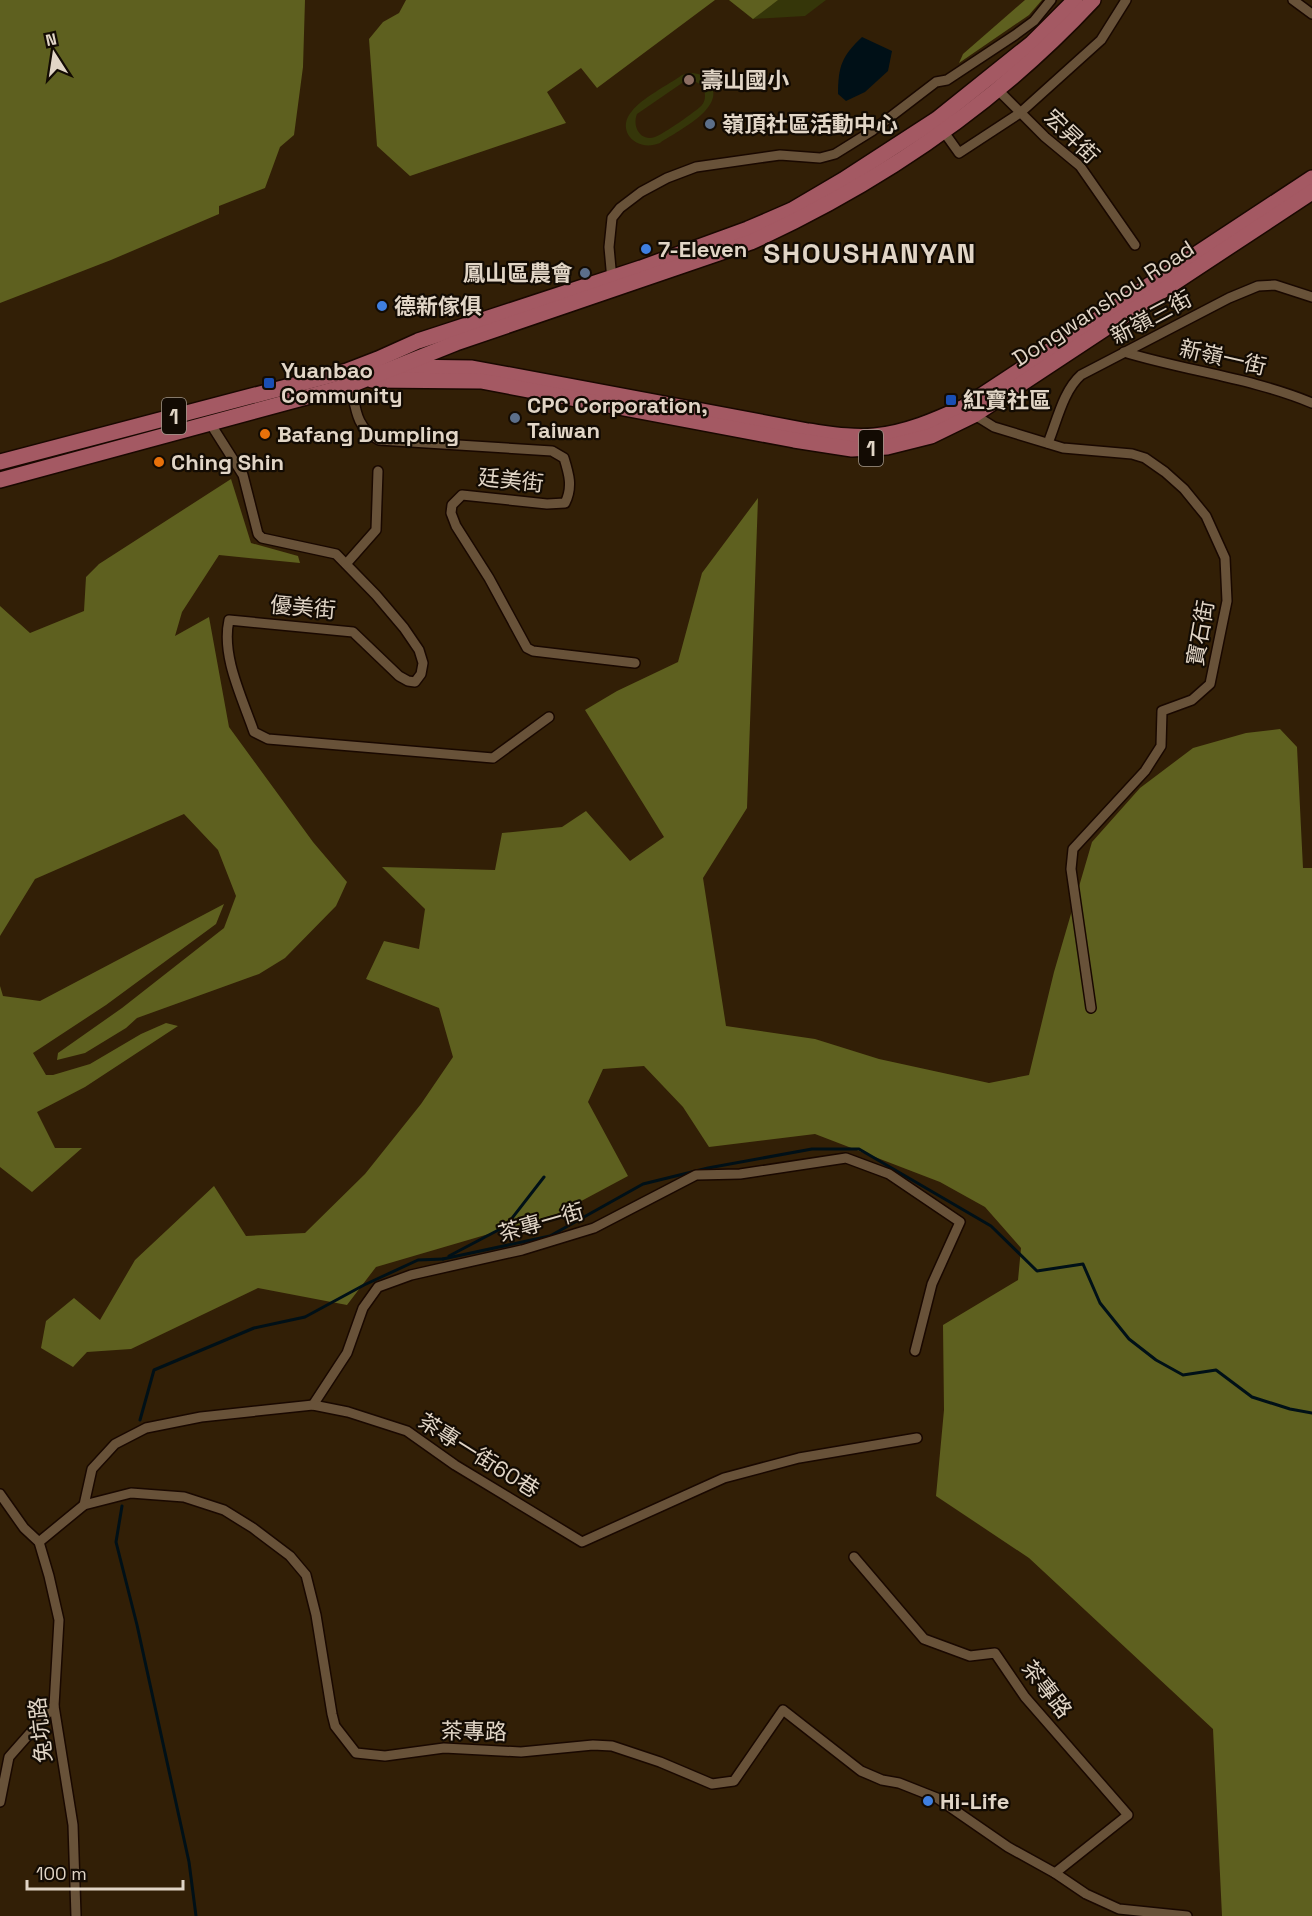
<svg xmlns="http://www.w3.org/2000/svg" width="1312" height="1916" font-family="'Space Grotesk','Noto Sans TC',sans-serif">
<style>
.green{fill:#353609;fill-rule:evenodd}
.forest{fill:#5e601f}
.water{fill:#001017}
.lines{fill:none;stroke-linecap:round;stroke-linejoin:round}
.stream{stroke:#001017;stroke-width:3}
.minor-casing{stroke:#190800;stroke-width:12}
.primary-casing{stroke:#190800;stroke-width:18}
.minor{stroke:#685239;stroke-width:9}
.primary{stroke:#a45963;stroke-width:15}
.education-dot{fill:#8d6e63;stroke:#130b03;stroke-width:2}
.service-dot{fill:#5c6f8a;stroke:#130b03;stroke-width:2}
.shop-dot{fill:#3f7fe0;stroke:#130b03;stroke-width:2}
.transit-dot{fill:#1a4fb4;stroke:#130b03;stroke-width:2}
.food-dot{fill:#e8710a;stroke:#130b03;stroke-width:2}
.labels{text-anchor:middle;dominant-baseline:central;stroke-width:4.5;stroke-linejoin:round;paint-order:stroke}
.shield{fill:#130b03;stroke:#a3988c;stroke-width:1.5}
.shield-label{font-size:21px;font-weight:bold;fill:#e1d5c6}
.poi-label{font-size:22px;font-weight:bold;fill:#e1d5c6;stroke:#130b03;text-anchor:start}
.street-label{font-size:22px;fill:#e1d5c6;stroke:#130b03}
.district-label{font-size:28px;font-weight:bold;letter-spacing:1.5px;fill:#e1d5c6;stroke:#130b03}
</style>
<rect width="100%" height="100%" fill="#321f06"/>
<g class="green">
<path d="M729 0H826L805 16 753 19Z"/>
<path d="M689 73C698 73 705 75 710 83 727 108 677 131 660 143 636 153 615 130 632 111 642 98 668 85 682 75ZM685 81C692 80 698 81 702 87 706 92 706 100 702 105 698 110 662 135 655 137 640 142 632 126 637 114Z"/>
</g>
<g class="forest">
<path d="M0 0H305L303 67 294 135 280 147 265 188 219 206V214L111 260 0 303Z"/>
<path d="M406 0H715L597 88 581 68 547 92 566 123 410 176 377 146 369 39 383 22 399 13Z"/>
<path d="M729 0H778L753 19Z"/>
<path d="M1025 0H1042L1029 15 959 63 963 54Z"/>
<path d="M231 479 251 543 298 556 300 563 219 555 182 612 175 636 209 617 229 727 313 842 347 882 336 906 285 958 259 974 137 1018 126 1028 85 1053 57 1060 58 1053 122 1008 224 928 236 896 218 850 184 814 35 879 0 936V606L30 633 84 611 86 577 99 564Z"/>
<path d="M758 498 747 808 703 878 726 1026 815 1039 879 1059 989 1083 1029 1075 1054 972 1092 842 1140 788 1193 748 1246 733 1280 729 1297 747 1303 868H1312V1916H1222L1213 1729 1029 1558 936 1496 944 1410 943 1325 1018 1280 1021 1248 985 1207 940 1182 815 1134 709 1147 683 1107 644 1066 603 1069 588 1102 628 1176 557 1214 376 1267 347 1305 258 1288 131 1349 87 1352 73 1367 41 1348 46 1321 74 1298 100 1320 135 1260 214 1186 246 1236 305 1233 365 1174 421 1104 453 1057 439 1008 366 979 384 941 419 949 425 909 382 867 495 870 502 833 562 827 586 811 630 861 664 837 585 710 617 691 678 662 702 573Z"/>
<path d="M224 904 216 924 106 1005 33 1053 46 1075H53L90 1064 141 1034 166 1023 178 1026 85 1087 37 1112 55 1148H82L32 1192 0 1167V986L3 996 40 1001Z"/>
</g>
<path class="water" d="M862 37 892 51 888 71 865 92 846 101 838 94C838 66 842 56 862 37Z"/>
<g class="lines">
<g class="stream">
<path d="M449 1256 506 1226 544 1177"/>
<path d="M443 1259 550 1236 643 1184 708 1168 812 1149H859L991 1226 1037 1271 1083 1264 1100 1303 1129 1339 1156 1360 1183 1375 1216 1370 1252 1397 1290 1409 1312 1413"/>
<path d="M140 1420 154 1370 254 1328 305 1317 364 1285 418 1260 443 1259"/>
<path d="M122 1506 116 1542 137 1625 189 1862 196 1916"/>
</g>
<defs>
<g id="minor">
<path d="M1293 0 1312 14"/>
<path d="M997 89 1045 137 1080 166 1135 245"/>
<path d="M944 132 959 153 1020 113 1101 40 1126 0"/>
<path d="M612 280 609 247 612 218 620 208 641 192 667 178 696 167 780 155 820 158 835 154 872 131 936 82 947 80 1015 35 1034 21 1051 0"/>
<path d="M1124 352C1186 371 1252 378 1312 403"/>
<path d="M350 382C356 406 354 427 379 440L552 451 564 458C569 474 573 487 565 503L547 504 462 495 452 505 451 513 456 526 489 578 527 648 533 651 635 663"/>
<path d="M973 414 994 427 1063 448 1132 454 1145 458 1165 472 1184 489 1206 516 1225 558 1227 601 1210 684 1192 700 1162 711 1161 746 1145 771 1073 849 1071 869 1091 1008"/>
<path d="M210 423 243 475 258 534 262 538 336 554 376 595 404 628 419 650 423 663 421 674 415 682 408 681 399 676 353 632 229 620C221 656 242 697 254 732L268 739 493 758 549 717"/>
<path d="M1048 443C1057 421 1063 391 1081 375L1229 298 1258 286 1275 285 1312 297"/>
<path d="M346 564 376 530 378 471"/>
<path d="M313 1405 347 1353 363 1308 378 1287 411 1275 522 1250 594 1228 696 1175 740 1174 846 1158 889 1174 960 1222 932 1284 915 1351"/>
<path d="M0 1494 24 1528 39 1542 49 1576 59 1620 54 1706 73 1825 76 1916"/>
<path d="M84 1505 92 1469 115 1444 146 1428 201 1417 313 1405 348 1412 407 1431 455 1465 582 1542 724 1478 799 1458 917 1438"/>
<path d="M39 1542 84 1505 131 1493 184 1497 224 1510 253 1528 290 1556 306 1575 316 1615 332 1714 335 1726 356 1753 385 1756 444 1748 521 1752 593 1745 612 1746 660 1762 712 1784 734 1781 783 1710 861 1771 882 1780 899 1783 937 1798 1008 1847 1055 1873 1086 1894 1119 1909 1187 1916"/>
<path d="M854 1557 924 1639 970 1656 995 1653 1025 1697 1128 1815 1055 1873"/>
<path d="M0 1802 9 1757 54 1706"/>
</g>
<g id="primary">
<path d="M401 367 472 368 808 431C830 434 852 438 874 436 906 433 936 420 964 407L1312 178"/>
<path d="M372 380 481 381 794 440 852 449 887 447 931 436 974 415 1312 192"/>
<path d="M0 462 347 371 378 359 418 341 641 268 748 229 792 210 843 180 937 119 1032 43 1075 0"/>
<path d="M0 480 351 385 456 343 751 242C880 183 996 104 1093 0"/>
</g>
</defs>
<use href="#minor" class="minor-casing"/>
<use href="#primary" class="primary-casing"/>
<use href="#minor" class="minor"/>
<use href="#primary" class="primary"/>
</g>
<circle class="education-dot" cx="689" cy="80" r="6"/>
<g class="service-dot">
<circle cx="710" cy="124" r="6"/>
<circle cx="585" cy="273" r="6"/>
<circle cx="515" cy="418" r="6"/>
</g>
<g class="shop-dot">
<circle cx="646" cy="249" r="6"/>
<circle cx="382" cy="306" r="6"/>
<circle cx="928" cy="1801" r="6"/>
</g>
<g class="transit-dot">
<rect x="263" y="377" width="12" height="12" rx="3"/>
<rect x="945" y="394" width="12" height="12" rx="3"/>
</g>
<g class="food-dot">
<circle cx="265" cy="434" r="6"/>
<circle cx="159" cy="462" r="6"/>
</g>
<g class="labels">
<g class="shield">
<rect x="162" y="398" width="24" height="36" rx="4.5"/>
<rect x="859" y="430" width="24" height="36" rx="4.5"/>
</g>
<g class="shield-label">
<text x="174" y="416">1</text>
<text x="871" y="448">1</text>
</g>
<g class="poi-label">
<text x="701" y="80">壽山國小</text>
<text x="722" y="124">嶺頂社區活動中心</text>
<text x="658" y="249">7-Eleven</text>
<text x="573" y="273" text-anchor="end">鳳山區農會</text>
<text x="394" y="306">德新傢俱</text>
<text x="281" y="370">Yuanbao<tspan x="281" dy="25">Community</tspan></text>
<text x="963" y="400">紅寶社區</text>
<text x="527" y="405">CPC Corporation,<tspan x="527" dy="25">Taiwan</tspan></text>
<text x="277" y="434">Bafang Dumpling</text>
<text x="171" y="462">Ching Shin</text>
<text x="940" y="1801">Hi-Life</text>
</g>
<g class="street-label">
<text transform="translate(1072 136) rotate(44)">宏昇街</text>
<text transform="translate(1103 303) rotate(-33)">Dongwanshou Road</text>
<text transform="translate(1151 317) rotate(-28)">新嶺三街</text>
<text transform="translate(1223 357) rotate(13)">新嶺一街</text>
<text transform="translate(511 480) rotate(6)">廷美街</text>
<text transform="translate(303 607) rotate(5)">優美街</text>
<text transform="translate(1200 633) rotate(-80)">寶石街</text>
<text transform="translate(541 1222) rotate(-16)">茶專一街</text>
<text transform="translate(479 1455) rotate(32)">茶專一街60巷</text>
<text transform="translate(1047 1689) rotate(52)">茶專路</text>
<text transform="translate(40 1730) rotate(-96)">兔坑路</text>
<text transform="translate(474 1731) rotate(1)">茶專路</text>
</g>
<g class="district-label">
<text x="870" y="253">SHOUSHANYAN</text>
</g>
</g>
<g transform="translate(54 54) rotate(348)" stroke="#130b03" stroke-width="4.5" paint-order="stroke">
<path d="M0-4.5L10 22L0 15L-10 22Z" fill="#e1d5c6"/>
<text y="-9" font-size="16" font-weight="bold" text-anchor="middle" fill="#e1d5c6">N</text>
</g>
<path d="M27 1880v9h156v-9" fill="none" stroke="#e1d5c6" stroke-width="3"/>
<text x="36" y="1880" font-size="18" fill="#e1d5c6" stroke="#130b03" stroke-width="4.5" paint-order="stroke">100 m</text>
</svg>
